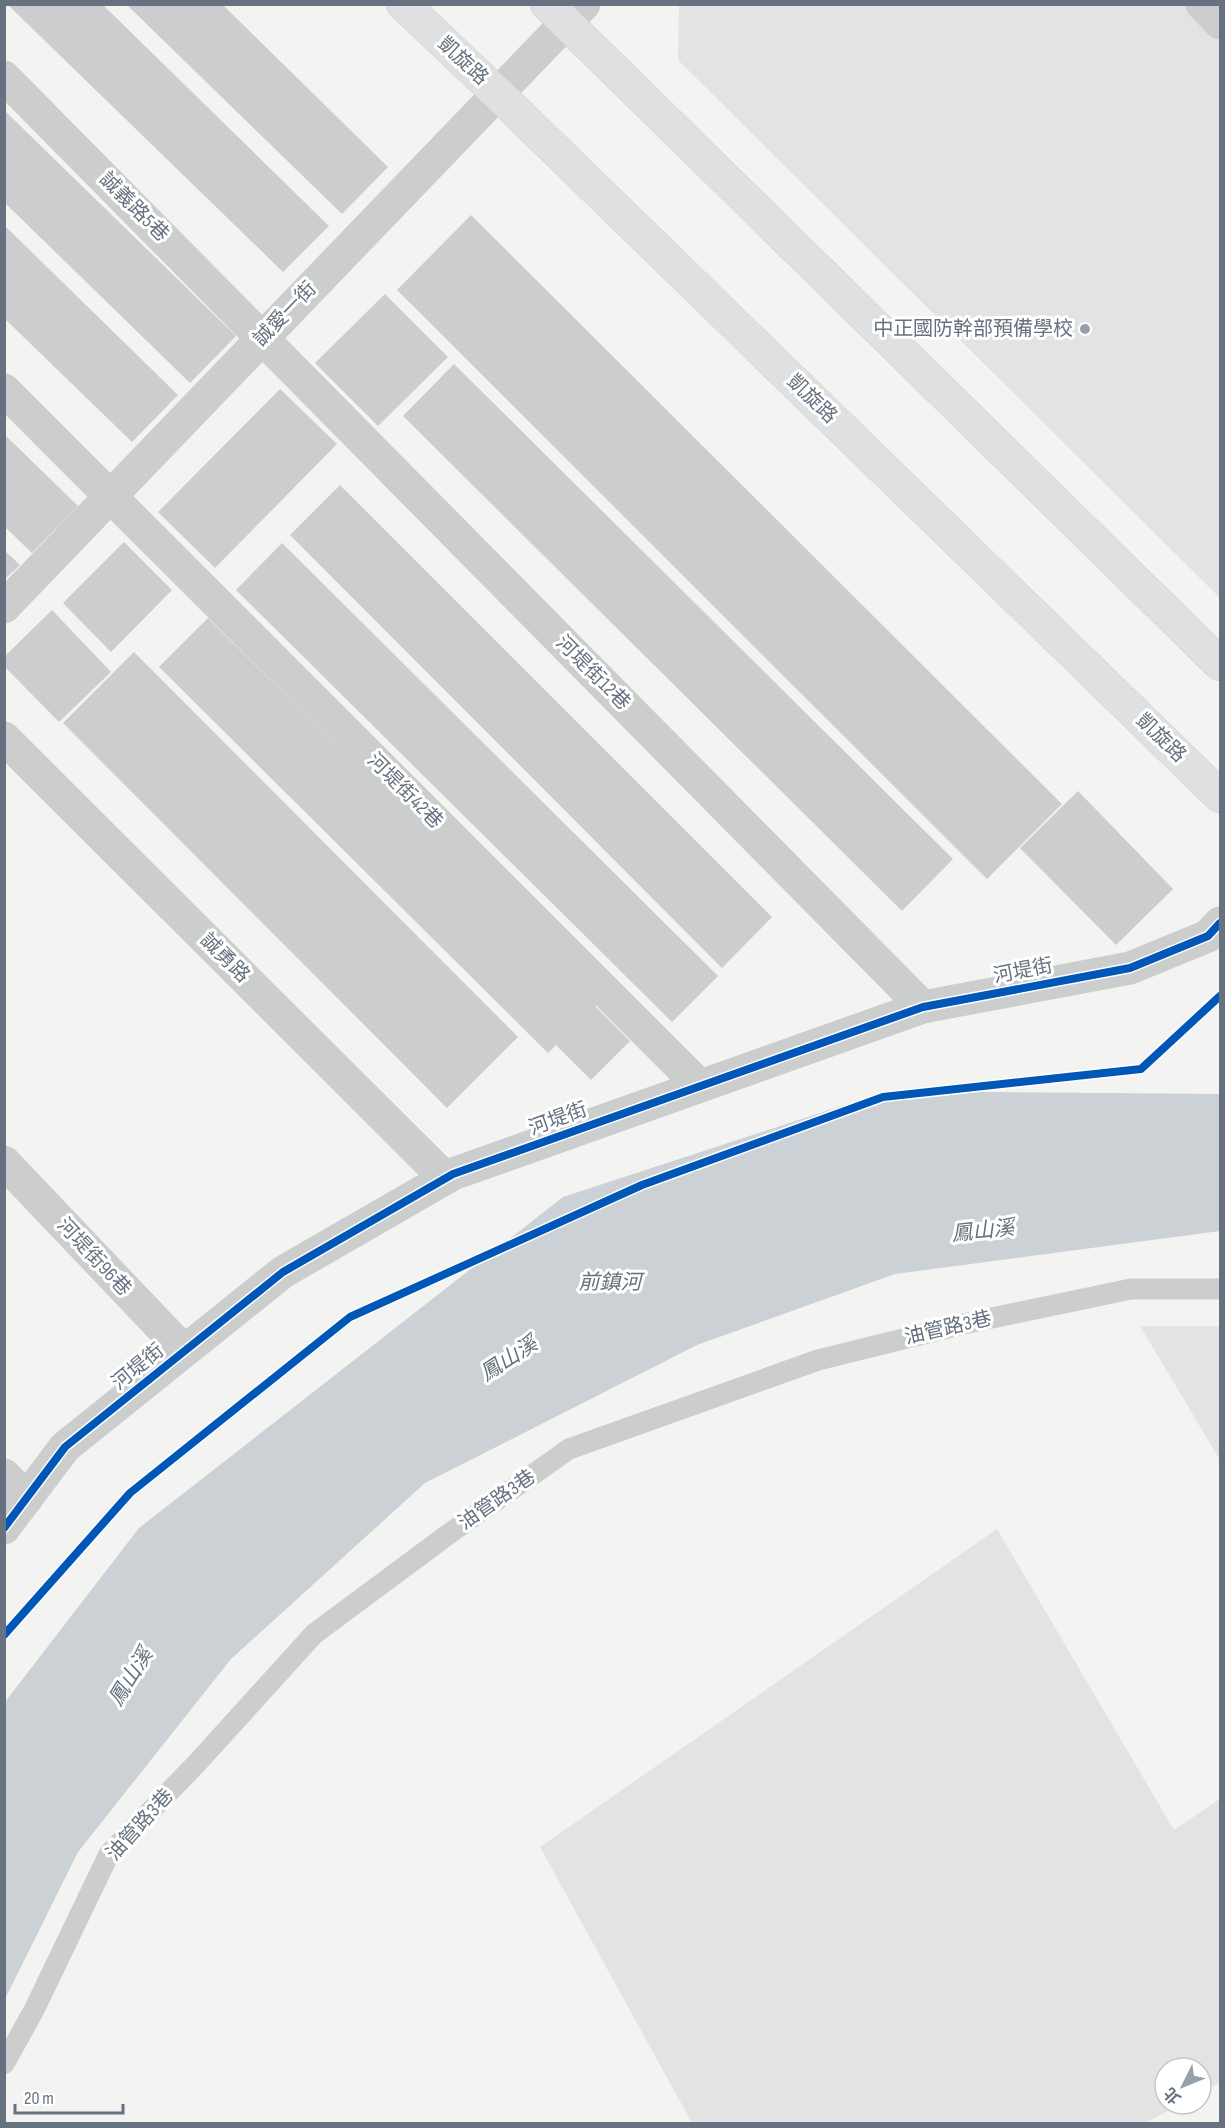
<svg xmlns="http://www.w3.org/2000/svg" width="1225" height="2128" font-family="'Sofia Sans Condensed','Noto Sans TC',sans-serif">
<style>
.built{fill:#e2e3e3}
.water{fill:#cbd1d5}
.building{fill:#cccdce}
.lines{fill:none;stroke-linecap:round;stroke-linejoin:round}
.secondary-casing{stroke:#cfd0d0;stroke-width:34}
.lane{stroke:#cccdcd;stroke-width:21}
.street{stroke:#cccdcd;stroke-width:33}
.secondary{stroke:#dfe0e1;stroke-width:33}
.cycleway-casing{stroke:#fff;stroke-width:11}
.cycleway{stroke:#0057b8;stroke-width:8}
.poi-dot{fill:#979fa8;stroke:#fff;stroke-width:2}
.labels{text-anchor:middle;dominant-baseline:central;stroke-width:6;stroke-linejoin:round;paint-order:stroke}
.street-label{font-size:20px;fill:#667280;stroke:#fff}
.poi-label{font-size:20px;fill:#667280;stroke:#fff;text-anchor:end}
.water-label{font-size:21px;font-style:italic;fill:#62737d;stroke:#fff}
</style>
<rect width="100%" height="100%" fill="#f3f3f2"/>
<g class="built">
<path d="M679 5H1220V598L678 60Z"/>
<path d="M1140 1326H1220V1460Z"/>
<path d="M997 1529 1174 1830 1220 1799V2082L1201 2092V2068H1165V2104H1180L1146 2123H692L540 1847Z"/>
</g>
<path class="water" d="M887 1091 1220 1094V1231L895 1274 697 1345 425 1483 231 1659 78 1852 5 1999V1702L139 1528 563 1197Z"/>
<g class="building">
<path d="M7 4H102L329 226 283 272Z"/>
<path d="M126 4H222L388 167 342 214Z"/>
<path d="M4 110 236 336 190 383 4 202Z"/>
<path d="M471 215 1062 804 987 879 397 290Z"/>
<path d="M4 225 178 395 132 442 4 318Z"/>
<path d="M385 294 448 357 378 426 315 363Z"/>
<path d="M454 364 953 859 902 911 403 416Z"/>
<path d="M280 389 337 444 215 568 158 512Z"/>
<path d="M4 434 78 506 32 553 4 526Z"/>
<path d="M340 485 772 917 722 968 290 535Z"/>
<path d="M124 542 172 590 111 652 63 603Z"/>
<path d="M282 543 718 976 672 1022 236 590Z"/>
<path d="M4 550 20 565 4 580Z"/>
<path d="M52 610 111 672 59 722 4 666V657Z"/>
<path d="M208 618 597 1004 595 1006 630 1041 591 1080 556 1045 548 1053 159 667Z"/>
<path d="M134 652 518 1037 447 1108 63 723Z"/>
<path d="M1078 791 1173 889 1116 945 1020 848Z"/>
</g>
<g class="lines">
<defs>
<g id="secondary">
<path d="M403 4 497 93 1220 796"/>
<path d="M547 4 1220 664"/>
</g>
</defs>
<use href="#secondary" class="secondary-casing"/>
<path class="lane" d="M4 2064 34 2010 109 1854 198 1762 314 1634 446 1536 569 1449 818 1360 968 1323 1131 1289H1220"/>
<g class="street">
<path d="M1202 4 1220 23"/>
<path d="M4 77 923 1007"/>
<path d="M4 390 700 1086"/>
<path d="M4 607 584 4"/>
<path d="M4 738 445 1178"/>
<path d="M4 1162 184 1351"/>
<path d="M4 1475 27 1498"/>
<path d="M4 1528 65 1447 283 1272 453 1174 923 1007 1130 968 1208 936 1220 923"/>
</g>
<use href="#secondary" class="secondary"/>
<defs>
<g id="cycleway">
<path d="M4 1528 65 1447 283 1272 453 1174 923 1007 1130 968 1208 936 1220 923"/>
<path d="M4 1635 130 1493 350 1317 642 1185 883 1097 1141 1069 1220 996"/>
</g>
</defs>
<use href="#cycleway" class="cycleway-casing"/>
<use href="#cycleway" class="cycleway"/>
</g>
<circle class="poi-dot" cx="1085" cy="329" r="6"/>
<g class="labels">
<g class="street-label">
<text transform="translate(463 61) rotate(43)">凱旋路</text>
<text transform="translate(134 207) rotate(45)">誠義路5巷</text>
<text transform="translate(285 314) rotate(-46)">誠愛一街</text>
<text transform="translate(812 399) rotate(44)">凱旋路</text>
<text transform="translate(593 673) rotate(45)">河堤街12巷</text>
<text transform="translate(1161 738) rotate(44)">凱旋路</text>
<text transform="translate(405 791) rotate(45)">河堤街42巷</text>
<text transform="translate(225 958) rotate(45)">誠勇路</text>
<text transform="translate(1023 971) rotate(-11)">河堤街</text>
<text transform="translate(558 1119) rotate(-20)">河堤街</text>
<text transform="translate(94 1257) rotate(47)">河堤街96巷</text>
<text transform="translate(948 1328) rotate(-13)">油管路3巷</text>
<text transform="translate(138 1367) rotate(-39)">河堤街</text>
<text transform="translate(497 1500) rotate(-35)">油管路3巷</text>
<text transform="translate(140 1825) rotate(-48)">油管路3巷</text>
</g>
<g class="poi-label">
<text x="1073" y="329">中正國防幹部預備學校</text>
</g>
<g class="water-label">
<text transform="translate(983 1231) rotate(-6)">鳳山溪</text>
<text x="610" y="1282">前鎮河</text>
<text transform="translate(509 1359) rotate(-33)">鳳山溪</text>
<text transform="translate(131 1677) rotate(-58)">鳳山溪</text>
</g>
</g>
<rect width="1225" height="2128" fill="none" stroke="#667280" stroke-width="12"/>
<g transform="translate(1183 2086) rotate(227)"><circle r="28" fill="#ffffff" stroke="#c2c7cc" stroke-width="1.5"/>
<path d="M0-4.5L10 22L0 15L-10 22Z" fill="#979fa8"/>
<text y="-9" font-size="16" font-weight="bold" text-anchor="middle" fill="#667280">北</text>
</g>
<path d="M15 2104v9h108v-9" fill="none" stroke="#667280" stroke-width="3"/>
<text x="24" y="2104" font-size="18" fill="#667280" stroke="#ffffff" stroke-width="4.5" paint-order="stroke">20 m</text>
</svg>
